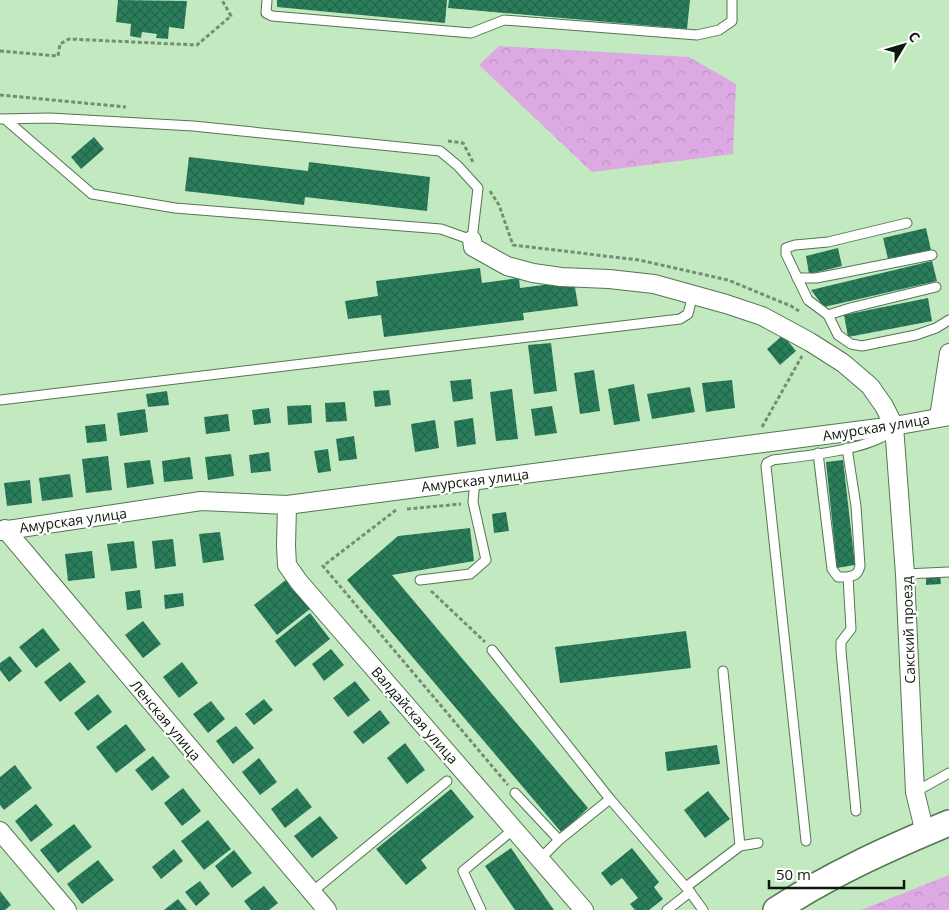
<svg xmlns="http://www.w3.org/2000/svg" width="949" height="910" font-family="'Open Sans',sans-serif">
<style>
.forest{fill:url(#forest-crowns)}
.building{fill:url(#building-cross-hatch)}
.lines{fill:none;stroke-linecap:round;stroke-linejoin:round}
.service-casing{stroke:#547651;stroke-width:11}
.minor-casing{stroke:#547651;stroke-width:20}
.secondary-casing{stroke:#547651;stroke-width:28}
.path{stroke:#738e71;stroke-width:3;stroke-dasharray:4 2.5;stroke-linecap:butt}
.service{stroke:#fff;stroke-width:9}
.minor{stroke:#fff;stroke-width:18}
.secondary{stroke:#fff;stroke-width:25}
.labels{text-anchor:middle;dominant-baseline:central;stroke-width:4.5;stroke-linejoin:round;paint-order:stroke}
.street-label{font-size:14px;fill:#0b190a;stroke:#fefefe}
</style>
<defs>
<pattern id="forest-crowns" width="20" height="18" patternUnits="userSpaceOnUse" patternTransform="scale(1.25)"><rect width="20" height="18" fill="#dda9e3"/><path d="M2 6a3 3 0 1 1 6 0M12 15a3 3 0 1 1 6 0" fill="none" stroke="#bc91c1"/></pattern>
<pattern id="building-cross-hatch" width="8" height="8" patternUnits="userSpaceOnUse" patternTransform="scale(1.25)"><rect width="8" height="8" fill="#2a7e5c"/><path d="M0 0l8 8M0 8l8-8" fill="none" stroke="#22664a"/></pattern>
</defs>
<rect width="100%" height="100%" fill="#c3e9c0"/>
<g class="forest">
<path d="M499 46 689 57 736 84 733 154 592 172 479 65Z"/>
<path d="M949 875V910H861Z"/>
</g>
<g class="building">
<path d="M118 0 187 1 184 29 169 27 168 39 156 38 157 34 142 32 141 38 130 36 131 24 116 22Z"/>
<path d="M277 0H447L445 23 277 7Z"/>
<path d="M449 0H690L687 29 448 8Z"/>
<path d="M94 137 104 149 81 169 71 157Z"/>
<path d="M189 157 308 171 309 162 430 177 427 211 305 197 304 205 185 191Z"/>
<path d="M926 228 931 250 888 259 883 238Z"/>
<path d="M838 248 842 266 809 274 806 256Z"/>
<path d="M932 261 937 281 824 307 811 290Z"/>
<path d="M480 268 482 283 519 278 520 288 574 281 578 306 523 313 524 320 384 337 381 315 348 319 345 301 378 296 376 281Z"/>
<path d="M928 298 932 321 848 337 844 315Z"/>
<path d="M783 335 796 351 780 365 767 349Z"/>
<path d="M551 343 557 391 534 394 528 345Z"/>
<path d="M594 370 600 411 580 414 574 373Z"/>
<path d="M471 379 473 399 453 402 450 381Z"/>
<path d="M732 380 735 408 706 412 702 383Z"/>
<path d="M634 384 640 421 614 425 608 389Z"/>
<path d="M690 387 695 412 652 419 647 394Z"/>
<path d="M512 389 518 439 496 441 490 392Z"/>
<path d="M389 390 391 405 375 407 373 391Z"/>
<path d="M167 391 169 405 148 407 146 394Z"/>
<path d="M345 402 347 421 326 422 325 403Z"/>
<path d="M311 405 312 423 288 425 287 406Z"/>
<path d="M552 406 557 433 535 436 531 409Z"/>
<path d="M269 408 271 423 254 425 252 410Z"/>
<path d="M145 409 148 432 120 436 117 413Z"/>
<path d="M228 414 230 431 206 434 204 417Z"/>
<path d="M473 418 476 444 457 447 454 421Z"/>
<path d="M435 420 439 448 415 452 411 424Z"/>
<path d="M105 424 107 441 87 443 85 426Z"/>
<path d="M354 436 357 459 339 461 336 439Z"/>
<path d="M328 449 331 471 318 473 314 451Z"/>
<path d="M269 452 271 471 251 473 249 455Z"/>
<path d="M231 454 234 476 208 480 205 457Z"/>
<path d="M108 456 112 490 86 493 82 459Z"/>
<path d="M190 457 193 479 164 482 162 461Z"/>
<path d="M150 460 154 484 127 488 124 463Z"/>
<path d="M843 460 855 565 837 568 826 462Z"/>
<path d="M70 474 73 497 42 501 39 478Z"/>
<path d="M30 480 32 503 7 506 4 483Z"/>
<path d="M506 512 509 531 494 533 492 514Z"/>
<path d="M470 528 474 561 392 575 588 808 562 833 347 580 398 536Z"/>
<path d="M220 532 224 560 203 563 199 534Z"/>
<path d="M173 539 176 566 155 569 152 541Z"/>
<path d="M134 541 137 568 111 571 107 544Z"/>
<path d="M92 551 95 578 68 581 65 554Z"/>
<path d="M926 575H940L941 584 926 585Z"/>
<path d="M287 579 310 609 277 635 254 605Z"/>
<path d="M140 590 142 608 127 610 125 592Z"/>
<path d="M183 593 184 606 165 609 164 595Z"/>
<path d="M310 613 330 639 295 667 275 641Z"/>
<path d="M143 621 161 644 143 658 125 635Z"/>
<path d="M43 628 60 650 36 668 19 647Z"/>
<path d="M686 631 691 668 560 683 555 647Z"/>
<path d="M331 649 344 665 324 681 312 664Z"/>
<path d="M10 656 22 671 9 682 0 670V663Z"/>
<path d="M70 662 86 682 60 702 44 682Z"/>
<path d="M182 662 198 683 179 698 163 677Z"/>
<path d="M355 681 370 700 348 717 333 698Z"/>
<path d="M98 694 112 712 88 731 74 713Z"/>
<path d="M264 699 273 710 254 725 245 714Z"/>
<path d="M211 701 225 719 208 733 193 714Z"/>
<path d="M380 710 390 723 363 744 353 732Z"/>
<path d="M126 724 146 750 116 773 96 747Z"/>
<path d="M236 726 254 748 233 764 216 741Z"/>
<path d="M405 743 425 770 407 784 387 758Z"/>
<path d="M717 745 720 764 667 771 665 752Z"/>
<path d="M153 756 170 777 152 791 135 770Z"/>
<path d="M259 758 277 782 260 795 242 772Z"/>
<path d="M15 765 32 788 4 810 0 805V777Z"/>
<path d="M183 788 201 811 182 826 164 803Z"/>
<path d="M297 788 312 807 285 828 271 809Z"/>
<path d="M451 789 474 817 421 860 427 868 406 885 376 849Z"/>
<path d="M708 791 730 819 705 838 684 810Z"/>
<path d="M36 804 53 825 31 842 15 821Z"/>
<path d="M320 816 338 838 312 858 294 836Z"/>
<path d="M208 820 231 849 204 870 181 841Z"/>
<path d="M74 824 92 847 58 873 40 850Z"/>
<path d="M511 848 533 880 554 910H515L485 866Z"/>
<path d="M632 848 659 882 654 887 663 899 649 910H635L630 904 638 898 622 878 611 886 601 873Z"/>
<path d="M174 849 183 861 161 879 152 867Z"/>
<path d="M234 850 252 873 232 888 215 866Z"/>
<path d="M98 860 114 880 82 904 67 884Z"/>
<path d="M200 881 210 894 196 906 185 892Z"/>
<path d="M264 886 278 903 269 910H251L244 901Z"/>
<path d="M0 891 11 905 5 910H0Z"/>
<path d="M178 899 187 910H164Z"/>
</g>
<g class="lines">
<defs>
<g id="service">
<path d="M267 0 266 13 272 16 471 33 504 20 697 35 719 30 732 21V0"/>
<path d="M0 119 50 118 193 126 440 151 458 166 478 188 472 240 441 229 175 208 92 194 5 119"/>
<path d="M907 223 828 242 795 245 786 248V254L808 300 828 315 838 335 851 344 862 346 916 335 936 328 949 320"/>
<path d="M797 278H816L837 274 932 255"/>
<path d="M828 315 850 308 936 287"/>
<path d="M0 400 680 319 688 314 693 294"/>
<path d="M847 448 856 506 860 566C858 574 856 575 848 577L851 629 841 642V651L856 811"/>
<path d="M818 453 832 569 838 577H848"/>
<path d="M905 574 949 572"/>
<path d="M420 580 470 574 486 560 473 502 475 480"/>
<path d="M492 650 610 799 690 892 703 910"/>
<path d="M915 792 949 773"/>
<path d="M515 793 559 840"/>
<path d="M806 841 766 466 767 463 773 460C804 456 854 451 880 438 886 436 889 432 892 428"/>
<path d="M740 846 758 843"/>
<path d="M541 858 559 840 610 799"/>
<path d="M686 887 740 846 723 671"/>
<path d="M312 892 447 781"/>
<path d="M481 910 463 871 514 829"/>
<path d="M667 910 690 892"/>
</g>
<g id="minor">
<path d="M472 240 473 247 507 266 533 273 561 277 609 279 654 284 726 304 762 316 810 342 843 363 870 386 884 406 894 426 905 574 915 792 925 833"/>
<path d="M939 417 949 353"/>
<path d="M287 505 286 546 287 565 299 582 584 910"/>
<path d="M5 529 327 910"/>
<path d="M0 531 201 501 287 505 894 426 949 416"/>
<path d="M0 831 67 910"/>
</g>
<path id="secondary" d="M776 910C831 874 889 848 949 823"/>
</defs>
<use href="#service" class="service-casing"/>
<use href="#minor" class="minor-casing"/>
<use href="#secondary" class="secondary-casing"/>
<g class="path">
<path d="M0 51 58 56 60 44 69 39 197 45 231 16 222 0"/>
<path d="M0 95 126 107"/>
<path d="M448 141 463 143 473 162"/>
<path d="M490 191 499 205 513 245 639 260 728 280 791 306 799 311"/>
<path d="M762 427 802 356"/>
<path d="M407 509 461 504"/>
<path d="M396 510 323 566 508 785"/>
<path d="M431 591 485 642"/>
</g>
<use href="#service" class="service"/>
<use href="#minor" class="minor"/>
<use href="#secondary" class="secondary"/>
</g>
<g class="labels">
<g class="street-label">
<text transform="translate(876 427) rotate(-9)">Амурская улица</text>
<text transform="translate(475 480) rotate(-7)">Амурская улица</text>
<text transform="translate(73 520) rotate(-8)">Амурская улица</text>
<text transform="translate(908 630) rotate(-92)">Сакский проезд</text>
<text transform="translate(415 715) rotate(49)">Валдайская улица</text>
<text transform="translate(166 720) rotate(50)">Ленская улица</text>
</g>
</g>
<g transform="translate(904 45) rotate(52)" stroke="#fefefe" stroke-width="4" paint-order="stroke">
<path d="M0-4L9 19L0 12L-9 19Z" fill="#0b190a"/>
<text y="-8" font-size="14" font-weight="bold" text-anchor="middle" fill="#0b190a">С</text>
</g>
<path d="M769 880v8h135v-8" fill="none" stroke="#0b190a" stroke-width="2.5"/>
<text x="776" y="880" font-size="15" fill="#0b190a" stroke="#fefefe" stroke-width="4" paint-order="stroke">50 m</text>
</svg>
